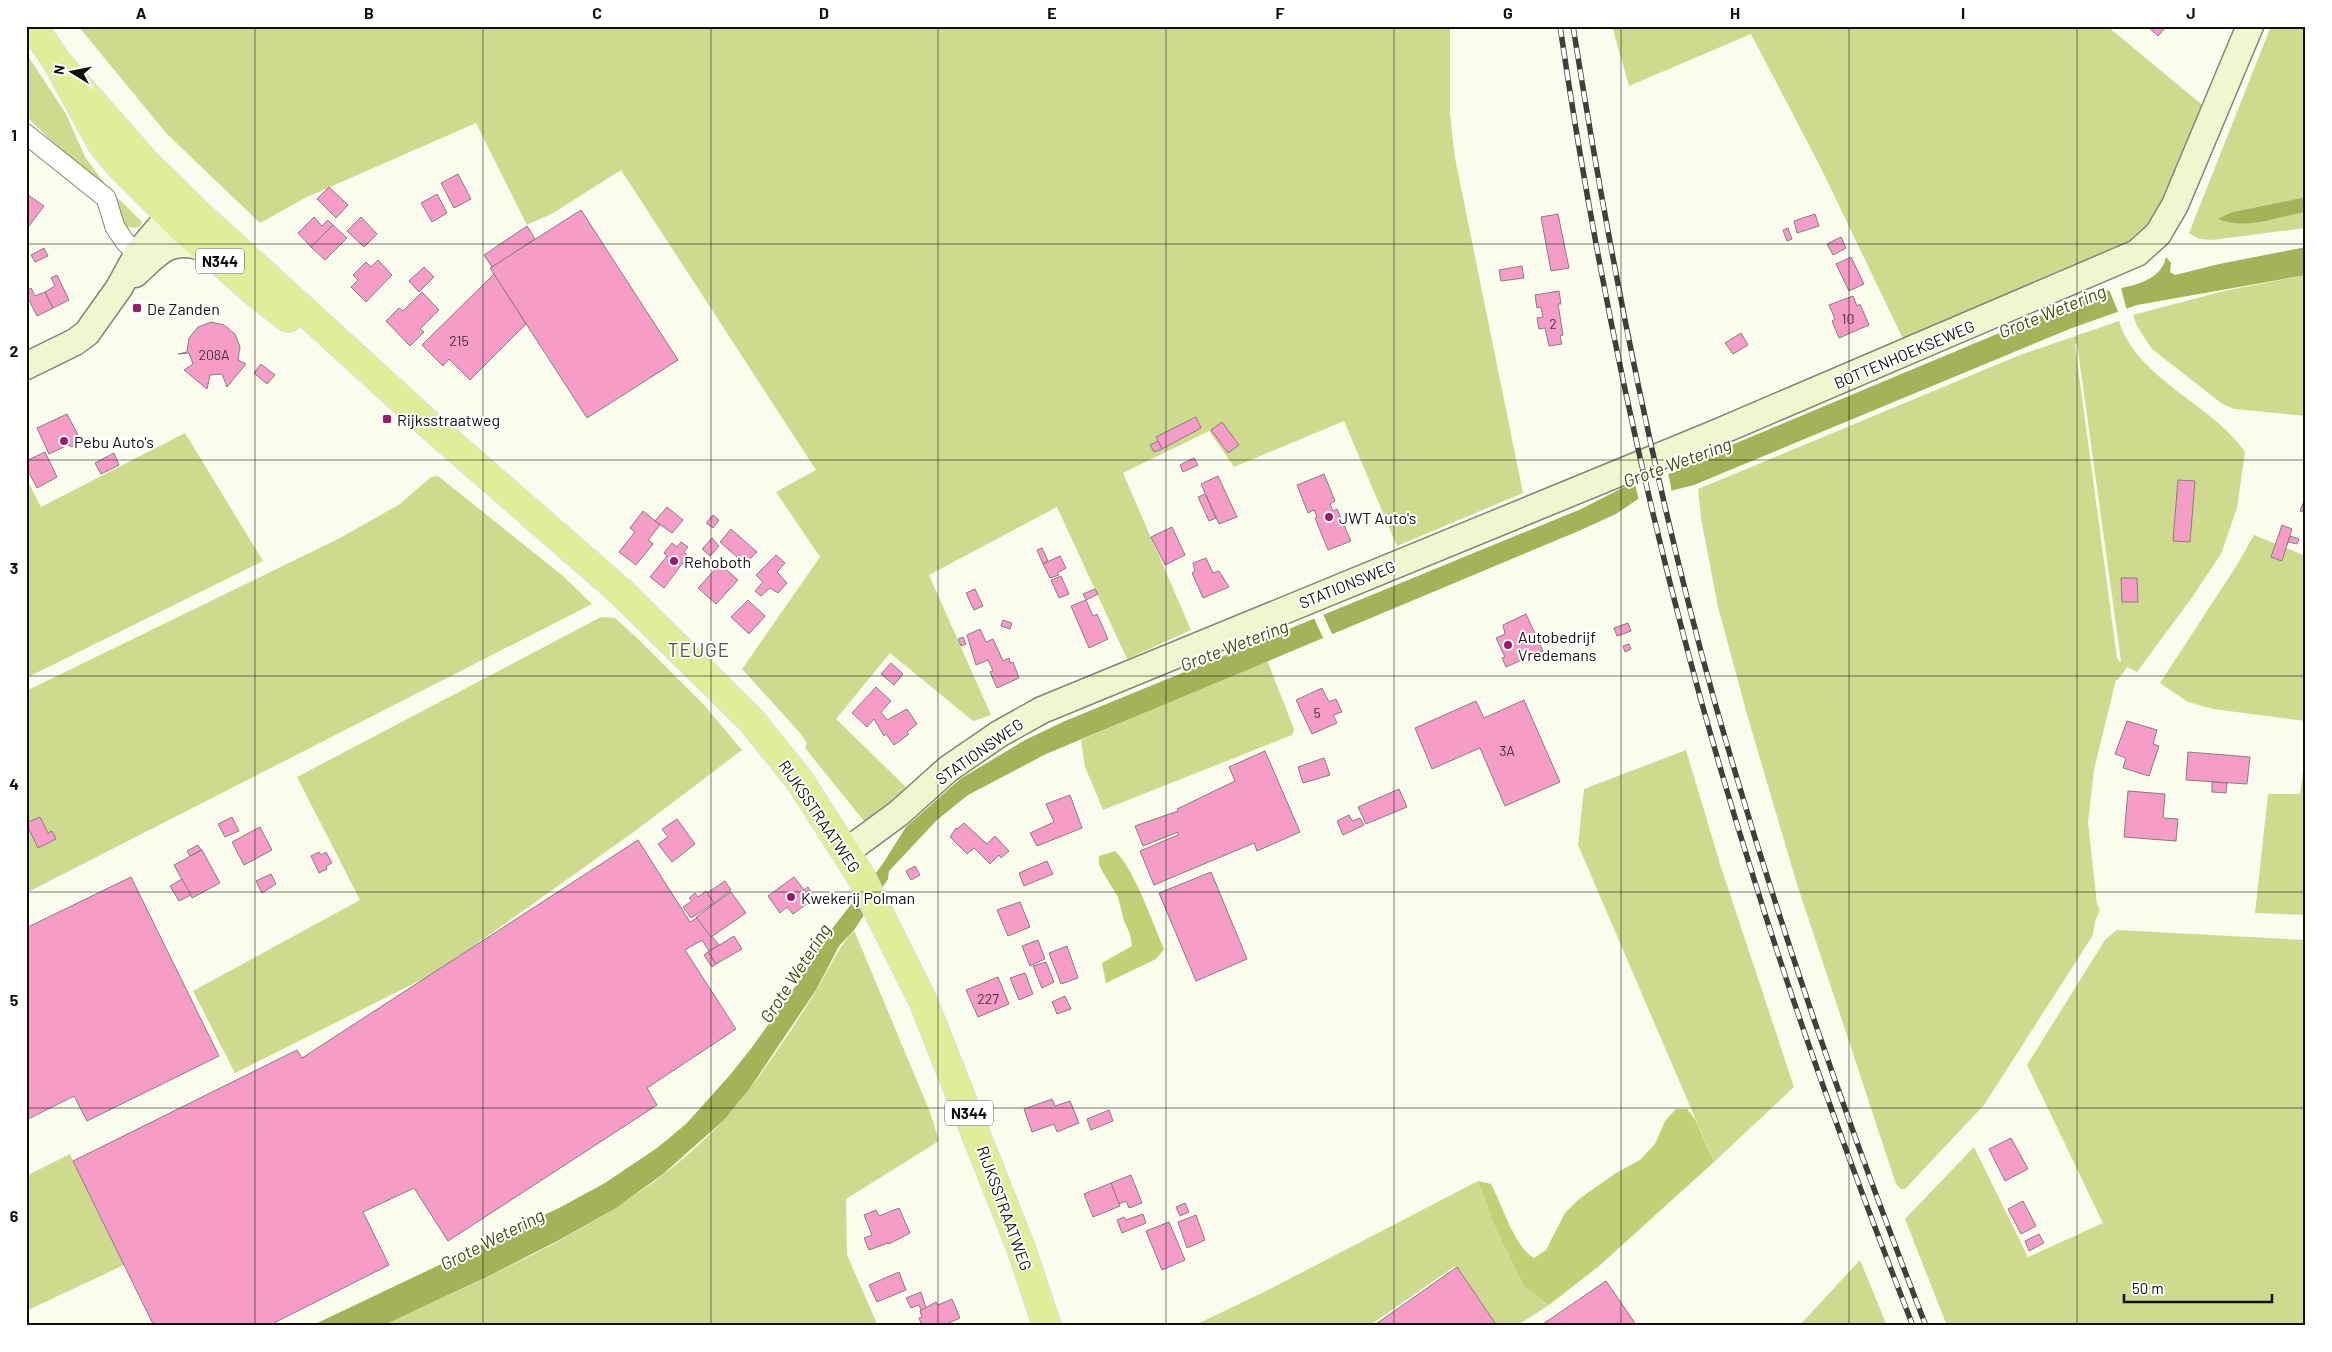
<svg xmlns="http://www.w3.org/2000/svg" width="2332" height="1352" font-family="Barlow,sans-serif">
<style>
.green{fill:#cedb8f;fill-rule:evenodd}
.forest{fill:#c2d076}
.water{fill:#a5b258}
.pier{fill:#fafdee}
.building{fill:#f69dc7;stroke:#8a7b81}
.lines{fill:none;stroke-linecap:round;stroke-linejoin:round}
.street-casing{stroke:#828578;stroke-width:21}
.secondary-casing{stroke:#828578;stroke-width:29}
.primary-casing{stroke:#dddedd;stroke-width:30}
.street{stroke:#fff;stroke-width:19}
.secondary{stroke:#f0f6cd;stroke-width:26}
.primary{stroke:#e2ed9a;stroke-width:28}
.rail-casing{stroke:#3f4039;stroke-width:5.5}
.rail{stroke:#fff;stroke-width:4;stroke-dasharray:11;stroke-linecap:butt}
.grid{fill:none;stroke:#0f100b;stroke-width:1;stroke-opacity:0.55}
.poi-dot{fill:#9f1969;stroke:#fff;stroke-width:2}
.labels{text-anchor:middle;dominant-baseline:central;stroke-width:4;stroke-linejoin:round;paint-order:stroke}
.number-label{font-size:14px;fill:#49333a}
.shield{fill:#fff;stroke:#575854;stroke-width:1}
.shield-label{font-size:15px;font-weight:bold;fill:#0f100b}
.poi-label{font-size:16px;fill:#0f100b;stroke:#fff;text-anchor:start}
.street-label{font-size:16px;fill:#0f100b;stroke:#fff}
.water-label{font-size:18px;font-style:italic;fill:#464e07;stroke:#fff}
.quarter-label{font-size:19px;letter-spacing:1px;fill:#525448;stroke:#fff}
.neatline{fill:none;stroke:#0f100b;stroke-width:2}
.grid-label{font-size:16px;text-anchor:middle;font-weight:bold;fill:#0f100b}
</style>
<rect width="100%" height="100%" fill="#fafdee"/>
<g class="green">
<path d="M78 26H1450V114L1455 158 1523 493 1397 546 1344 421 1234 467 1209 431 1123 473 1191 630 1127 659 1057 507 929 575 991 715 973 721 890 653 836 719 907 788 885 807 864 821 805 748 807 743 801 734 742 669 820 557 776 492 816 470 621 170 553 213 527 225 476 123 307 197 260 223 167 134Z"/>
<path d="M1612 26H2107L2206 108 2177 178 2147 231 2129 243 1903 339 1821 168 1751 34 1629 86Z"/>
<path d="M2271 26H2306V197L2232 212H2306V228L2212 240 2199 239 2189 233Z"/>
<path d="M26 53 66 114 85 157 105 184 101 189 26 116Z"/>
<path d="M117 197 142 222 140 226 135 228 127 227 121 219Z"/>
<path d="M2306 275V416L2234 409 2221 403 2152 349 2137 326 2133 315 2224 291Z"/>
<path d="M2119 321C2137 380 2213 404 2245 452L2237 508 2221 554 2193 596 2137 672 2127 667 2118 680H2116L2094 770 2088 822 2097 904 2100 910 2095 921 2093 935 1984 1105 1905 1189H1901L1896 1184 1796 881 1748 718 1718 607 1701 518 1698 489 2020 355ZM2077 343 2121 661 2120 662 2117 658 2075 345Z"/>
<path d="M185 433 263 561 26 678V478L41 507Z"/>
<path d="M438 476 563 576 592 604 26 893V691L340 538 400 504 431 477Z"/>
<path d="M2254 535 2306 556V721L2213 709 2188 702 2160 683 2237 565Z"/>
<path d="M601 617 615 618 636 637 704 705 742 750 635 831 437 972 235 1073 193 991 360 900 297 777Z"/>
<path d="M1267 660 1294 729 1292 735 1103 810 1085 767 1081 740Z"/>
<path d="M2306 749V915L2255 913 2268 794H2300Z"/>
<path d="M1686 750 1721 867 1794 1087 1714 1162 1578 845 1584 789Z"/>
<path d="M854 930 930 1112 939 1141 846 1199 847 1255 878 1326H382C509 1266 661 1206 748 1091 772 1059 795 1025 816 991 829 969 837 949 854 930Z"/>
<path d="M2117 930 2306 940V1326H1947L1905 1219 1974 1147 2028 1257 2103 1223 2027 1065 2105 940Z"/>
<path d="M70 1154 124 1265 26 1311V1176Z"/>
<path d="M1478 1181 1494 1225 1524 1287 1549 1305 1516 1326H1493L1455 1266 1369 1326H1193L1268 1290Z"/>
<path d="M1860 1260 1887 1326H1799Z"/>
</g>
<g class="forest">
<path d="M1115 851C1134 868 1153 924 1164 949L1156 959 1106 983 1102 963 1132 946 1130 934 1124 921 1118 897 1102 871 1099 864V856Z"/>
<path d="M1676 1109H1687L1695 1119 1714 1162 1599 1266 1549 1305 1524 1287 1494 1225 1478 1181 1491 1184C1502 1204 1515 1248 1534 1258L1546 1250 1565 1213 1579 1199 1616 1173 1640 1160 1655 1144 1665 1121Z"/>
</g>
<g class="water">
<path d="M2306 197V212C2276 216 2248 231 2218 219L2232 212Z"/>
<path d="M2306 247V275L2137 305 2072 328 1694 485 1638 499 1616 514 1581 530 1046 754 968 795 937 820 889 871 888 879 854 930 839 946 816 990 748 1091 724 1120 663 1174 616 1208 563 1238 493 1274 382 1326H311L559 1208 605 1183 657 1148 686 1124 730 1075 753 1046 797 984 820 944 882 865 906 827 960 779 1025 740 1065 721 1581 509 1634 482 1675 472 1686 464 2090 295C2114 287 2160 288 2166 257L2171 263 2170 272 2175 275 2219 264Z"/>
</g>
<g class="pier">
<path d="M2120 284 2127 311 2119 314 2108 287Z"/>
<path d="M1668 472 1672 493 1639 501 1634 480Z"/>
<path d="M1322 612 1333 636 1324 640 1313 616Z"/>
</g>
<g class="building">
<path d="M2147 26H2167L2158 36Z"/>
<path d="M458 174 471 199 454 208 441 183Z"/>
<path d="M329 187 348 205 336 218 317 199Z"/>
<path d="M437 194 447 213 432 222 421 203Z"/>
<path d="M28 195 44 206 26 230V197Z"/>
<path d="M581 210 678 360 587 418 490 268Z"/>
<path d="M1558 214 1569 268 1551 271 1541 217Z"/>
<path d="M1815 214 1819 226 1797 233 1794 221Z"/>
<path d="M314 217 322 226 328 220 333 225 311 247 298 233Z"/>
<path d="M361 217 377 234 364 247 347 231Z"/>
<path d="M333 225 347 238 325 260 311 247Z"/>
<path d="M527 226 535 239 492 267 484 255Z"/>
<path d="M1788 228 1792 239 1787 241 1783 230Z"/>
<path d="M1841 237 1846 248 1833 255 1827 244Z"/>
<path d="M44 248 48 256 35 262 31 255Z"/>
<path d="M1851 257 1864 284 1849 291 1836 264Z"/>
<path d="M378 260 392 275 366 302 351 287 358 280 353 275 366 262 371 267Z"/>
<path d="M1522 266 1524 278 1501 281 1499 270Z"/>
<path d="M424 267 434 277 419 292 409 281Z"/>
<path d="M494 274 526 324 470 380 449 359 443 366 422 345Z"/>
<path d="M57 275 69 300 53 308 45 292 55 286 51 278Z"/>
<path d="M31 288 35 296 45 292 53 308 37 316 26 294V291Z"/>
<path d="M1559 291 1561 304H1558L1563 335 1560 336 1562 344 1549 346 1545 328 1539 329 1537 318 1543 317 1541 307 1537 308 1535 295Z"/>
<path d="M422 292 439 310 420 329 424 332 410 346 386 321 399 308 403 311Z"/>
<path d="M1853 296 1857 306 1860 304 1869 325 1839 338 1832 321 1835 319 1829 305Z"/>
<path d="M211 322 224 325 235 334 240 347 238 360 246 364 227 387 222 374 210 375 207 389 184 370 193 364 189 353 178 354 187 352 189 338 198 327Z"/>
<path d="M1741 333 1748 345 1733 354 1725 343Z"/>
<path d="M261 364 275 375 267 384 254 373Z"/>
<path d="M67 414 80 439 78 440 79 442 72 447 68 445 49 454 37 428Z"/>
<path d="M1196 417 1201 428 1162 449 1156 437Z"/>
<path d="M1222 422 1239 445 1228 453 1211 430Z"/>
<path d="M1158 441 1162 449 1154 452 1150 445Z"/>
<path d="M45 452 57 477 37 488 26 467V461Z"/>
<path d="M114 453 119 465 101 474 95 463Z"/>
<path d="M1194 458 1198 465 1183 472 1180 465Z"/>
<path d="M1324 474 1335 501 1330 504 1333 511 1337 509 1351 541 1328 550 1315 518 1317 517 1314 510 1308 513 1297 485Z"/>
<path d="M1218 476 1237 517 1219 524 1201 484Z"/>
<path d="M2178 480 2195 481 2190 542 2173 541Z"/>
<path d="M1205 494 1216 518 1209 521 1198 497Z"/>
<path d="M2306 496V513L2300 511Z"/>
<path d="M667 507 683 520 672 533 655 521Z"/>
<path d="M643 511 660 525 648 540 653 544 636 565 619 552 635 532 630 528Z"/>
<path d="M713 515 719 520 713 528 706 523Z"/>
<path d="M2282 525 2292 529 2282 561 2271 557Z"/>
<path d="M1172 527 1185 555 1165 565 1151 537Z"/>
<path d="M731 529 757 552 745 564 720 542Z"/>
<path d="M2290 536 2299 539 2297 544 2288 542Z"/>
<path d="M712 538 719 546 710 556 702 549Z"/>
<path d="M681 542 688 547 684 552 688 556 664 588 650 577 667 556 664 553 672 543 677 547Z"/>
<path d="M1042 548 1048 561 1043 564 1037 550Z"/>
<path d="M776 555 785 563 777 572 787 583 778 593 770 588 761 596 755 591 763 582 756 575Z"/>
<path d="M1060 556 1066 568 1057 573 1059 575 1050 578 1043 564Z"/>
<path d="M1206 558 1213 573 1219 571 1229 587 1203 598 1192 573 1195 571 1193 563Z"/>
<path d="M720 564 738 580 716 604 698 588Z"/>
<path d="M1061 576 1069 594 1059 598 1051 580Z"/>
<path d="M2121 578H2137L2138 602H2122Z"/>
<path d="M975 589 983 606 974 610 966 593Z"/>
<path d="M1095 589 1098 594 1086 600 1083 594Z"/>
<path d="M748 600 765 616 749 634 731 617Z"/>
<path d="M1086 600 1093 616 1097 614 1108 639 1089 648 1071 606Z"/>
<path d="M1526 614 1543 651 1506 667 1502 658 1505 657 1496 638 1505 634 1503 625Z"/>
<path d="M1003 620 1012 623 1010 629 1001 626Z"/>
<path d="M1628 623 1631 631 1617 636 1614 628Z"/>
<path d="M980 629 986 642 993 639 1003 661 1009 658 1010 663 1013 662 1019 678 997 688 990 672 993 671 988 660 976 665 967 635Z"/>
<path d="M963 637 966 644 961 646 958 639Z"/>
<path d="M1629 644 1631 649 1625 652 1623 646Z"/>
<path d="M891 663 903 674 894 685 881 674Z"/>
<path d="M876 687 891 701 881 712 887 720 907 709 917 724 907 732 909 734 894 745 886 734 884 736 874 719 867 727 852 713Z"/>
<path d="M1322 688 1329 702 1336 699 1342 712 1333 715 1337 723 1312 734 1296 700Z"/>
<path d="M1524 700 1560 782 1505 806 1480 748 1432 769 1415 728 1476 701 1484 718Z"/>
<path d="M2127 721 2157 730 2153 744 2159 746 2149 776 2123 768 2126 758 2115 754Z"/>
<path d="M1265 751 1300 832 1257 851 1254 843 1154 885 1140 851 1178 835V832L1143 846 1135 826 1178 811 1177 809 1235 781 1229 767Z"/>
<path d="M2188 752 2250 757 2247 784 2186 780Z"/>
<path d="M1324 758 1330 775 1303 783 1298 767Z"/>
<path d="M2212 782 2227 783 2226 793 2212 792Z"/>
<path d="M1399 789 1407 807 1366 824 1358 807Z"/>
<path d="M2128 791 2165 794 2163 818 2178 819 2176 841 2124 837Z"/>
<path d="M1070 795 1082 828 1037 846 1030 833 1054 822 1046 804Z"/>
<path d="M1349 815 1352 821 1360 818 1364 825 1343 835 1337 821Z"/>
<path d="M40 817 48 833 52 831 56 839 38 848 26 823Z"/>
<path d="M232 817 239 831 225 837 218 824Z"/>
<path d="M677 819 695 844 672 862 658 844 668 837 662 829Z"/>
<path d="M964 823 987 844 995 836 1009 851 1001 858 999 855 990 864 974 848 967 854 950 837 956 828 957 829Z"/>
<path d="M260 827 272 850 244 865 232 842Z"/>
<path d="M638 840 690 922 697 918 719 945 709 951 702 940 685 950 736 1029 647 1088 657 1105 448 1241 414 1188 363 1212 389 1265 268 1326H154L73 1161 297 1050 302 1058Z"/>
<path d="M198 845 201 850 190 856 187 851Z"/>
<path d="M202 850 220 883 192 898 174 865Z"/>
<path d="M319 852 321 855 326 852 332 863 326 866 327 869 319 873 311 856Z"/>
<path d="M1047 861 1053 874 1024 886 1019 873Z"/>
<path d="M915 866 920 875 911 880 906 871Z"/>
<path d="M1211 872 1247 959 1196 981 1159 893Z"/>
<path d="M271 874 276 884 262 893 256 881Z"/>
<path d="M131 877 219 1056 87 1121 74 1096 26 1120V928Z"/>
<path d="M794 877 804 890 808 887 815 898 793 914 787 907 780 913 768 896Z"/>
<path d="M182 879 191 895 179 901 170 886Z"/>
<path d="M725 881 731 890 714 903 707 893Z"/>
<path d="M706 891 714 903 691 918 683 907 692 901 689 898 695 893 698 897Z"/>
<path d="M731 892 746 913 711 937 696 917Z"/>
<path d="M1020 902 1030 927 1008 936 997 910Z"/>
<path d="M734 936 742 949 716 964 708 952Z"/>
<path d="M1038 940 1045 959 1030 966 1022 946Z"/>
<path d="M1067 946 1078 978 1061 984 1049 953Z"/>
<path d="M708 952 716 964 712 967 704 955Z"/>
<path d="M1046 962 1054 982 1042 988 1033 966Z"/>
<path d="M1025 973 1033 994 1019 1000 1010 978Z"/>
<path d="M998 977 1009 1004 978 1017 966 990Z"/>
<path d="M1065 996 1071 1009 1057 1014 1052 1002Z"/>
<path d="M1052 1099 1055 1106 1070 1101 1079 1123 1057 1132 1054 1124 1032 1132 1024 1109Z"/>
<path d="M1109 1110 1113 1121 1091 1130 1087 1119Z"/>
<path d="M2011 1138 2028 1169 2005 1181 1989 1149Z"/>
<path d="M1131 1175 1142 1203 1129 1208 1126 1201 1119 1204 1111 1183Z"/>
<path d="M1111 1183 1120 1206 1093 1217 1084 1194Z"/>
<path d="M2023 1201 2036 1226 2021 1234 2008 1209Z"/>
<path d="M1185 1203 1189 1212 1180 1216 1176 1207Z"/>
<path d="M899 1208 910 1233 889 1244 888 1243 869 1250 864 1238 872 1235 864 1215 876 1210 879 1216Z"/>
<path d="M1143 1214 1146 1223 1122 1233 1117 1220 1124 1217 1126 1220Z"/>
<path d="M1196 1215 1205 1240 1187 1248 1178 1222Z"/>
<path d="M1169 1222 1185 1260 1162 1270 1146 1231Z"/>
<path d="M2039 1234 2044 1243 2029 1251 2025 1241Z"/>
<path d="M1457 1267 1497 1326H1373Z"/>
<path d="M899 1272 906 1290 877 1302 869 1285Z"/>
<path d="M1606 1281 1637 1326H1540Z"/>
<path d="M921 1292 926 1308 921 1310 919 1305 911 1308 906 1298Z"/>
<path d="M952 1299 960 1318 942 1326H922L919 1318 922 1317 920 1311 936 1302 938 1305Z"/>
</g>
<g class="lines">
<defs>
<path id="street" d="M26 134 106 198 115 227 125 242 146 261"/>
<g id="secondary">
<path d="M135 274C159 252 169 236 205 248"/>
<path d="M26 366 75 342 87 333 119 288 138 253 183 200"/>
<path d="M846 852 899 813 948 769 999 734 1042 710 1714 434 2137 253 2158 234 2175 205 2250 26"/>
</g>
<g id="primary">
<path d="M33 26 57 62 102 144 120 166 181 227 256 293 288 318"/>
<path d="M57 62 145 162 196 212 425 421 620 591 751 720 800 781 860 875 923 1001 1021 1248 1047 1326"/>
</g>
</defs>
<use href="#street" class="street-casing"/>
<use href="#secondary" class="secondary-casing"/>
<use href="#primary" class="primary-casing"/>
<use href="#street" class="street"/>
<use href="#secondary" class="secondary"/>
<use href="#primary" class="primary"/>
<defs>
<g id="rail">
<path d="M1560 26C1602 314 1666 601 1754 879 1801 1030 1855 1178 1913 1326"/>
<path d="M1573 26C1609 254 1653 481 1715 703 1775 914 1846 1121 1926 1326"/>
</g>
</defs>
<use href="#rail" class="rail-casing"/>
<use href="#rail" class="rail"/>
</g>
<path class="grid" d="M255 26V1326M483 26V1326M711 26V1326M938 26V1326M1166 26V1326M1394 26V1326M1621 26V1326M1849 26V1326M2077 26V1326M26 244H2306M26 460H2306M26 676H2306M26 892H2306M26 1108H2306"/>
<g class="poi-dot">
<rect x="132" y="303" width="10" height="10" rx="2.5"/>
<rect x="382" y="414" width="10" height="10" rx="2.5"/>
<circle cx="64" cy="441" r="5"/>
<circle cx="1329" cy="517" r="5"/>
<circle cx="674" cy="561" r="5"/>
<circle cx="1508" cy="645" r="5"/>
<circle cx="791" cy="897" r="5"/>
</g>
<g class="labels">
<g class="number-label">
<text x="1848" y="318">10</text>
<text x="1553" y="323">2</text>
<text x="459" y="340">215</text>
<text x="214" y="354">208A</text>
<text x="1317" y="712">5</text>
<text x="1507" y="750">3A</text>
<text x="988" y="998">227</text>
</g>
<g class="shield">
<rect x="196" y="248.5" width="48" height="25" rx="4"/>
<rect x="945" y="1100.5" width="48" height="25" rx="4"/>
</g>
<g class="shield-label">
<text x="220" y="261">N344</text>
<text x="969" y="1113">N344</text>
</g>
<g class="poi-label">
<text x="147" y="308">De Zanden</text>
<text x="397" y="419">Rijksstraatweg</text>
<text x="74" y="441">Pebu Auto's</text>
<text x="1339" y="517">JWT Auto's</text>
<text x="684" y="561">Rehoboth</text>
<text x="1518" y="636">Autobedrijf<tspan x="1518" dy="18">Vredemans</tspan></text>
<text x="801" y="897">Kwekerij Polman</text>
</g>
<g class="street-label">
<text transform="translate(1904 354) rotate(-23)">BOTTENHOEKSEWEG</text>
<text transform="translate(1347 584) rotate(-22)">STATIONSWEG</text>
<text transform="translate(979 751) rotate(-35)">STATIONSWEG</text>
<text transform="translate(820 816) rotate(56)">RIJKSSTRAATWEG</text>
<text transform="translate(1005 1208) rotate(70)">RIJKSSTRAATWEG</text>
</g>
<g class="water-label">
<text transform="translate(2052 311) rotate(-22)">Grote Wetering</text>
<text transform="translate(1677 462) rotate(-20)">Grote Wetering</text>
<text transform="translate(1234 645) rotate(-21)">Grote Wetering</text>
<text transform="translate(795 973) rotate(-57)">Grote Wetering</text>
<text transform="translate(492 1239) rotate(-27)">Grote Wetering</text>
</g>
<g class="quarter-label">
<text x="699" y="649">TEUGE</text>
</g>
</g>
<rect width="2332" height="1352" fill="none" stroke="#ffffff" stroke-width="55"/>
<g transform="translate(72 72) rotate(280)" stroke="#ffffff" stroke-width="4" paint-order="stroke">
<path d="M0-4L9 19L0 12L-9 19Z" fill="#0f100b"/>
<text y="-8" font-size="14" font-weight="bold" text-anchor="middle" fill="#0f100b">N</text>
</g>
<path d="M2124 1294v8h148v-8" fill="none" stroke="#0f100b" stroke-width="2.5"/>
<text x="2132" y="1294" font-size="15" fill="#0f100b" stroke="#ffffff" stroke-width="4" paint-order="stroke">50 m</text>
<rect x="28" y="28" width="2276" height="1296" class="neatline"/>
<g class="grid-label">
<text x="141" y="19">A</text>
<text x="369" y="19">B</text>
<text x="597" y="19">C</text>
<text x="824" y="19">D</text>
<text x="1052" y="19">E</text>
<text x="1280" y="19">F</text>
<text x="1508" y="19">G</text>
<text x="1735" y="19">H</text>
<text x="1963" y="19">I</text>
<text x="2191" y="19">J</text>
<text x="14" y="141">1</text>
<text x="14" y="357">2</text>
<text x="14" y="574">3</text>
<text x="14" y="790">4</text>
<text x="14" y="1006">5</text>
<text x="14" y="1222">6</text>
</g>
</svg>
